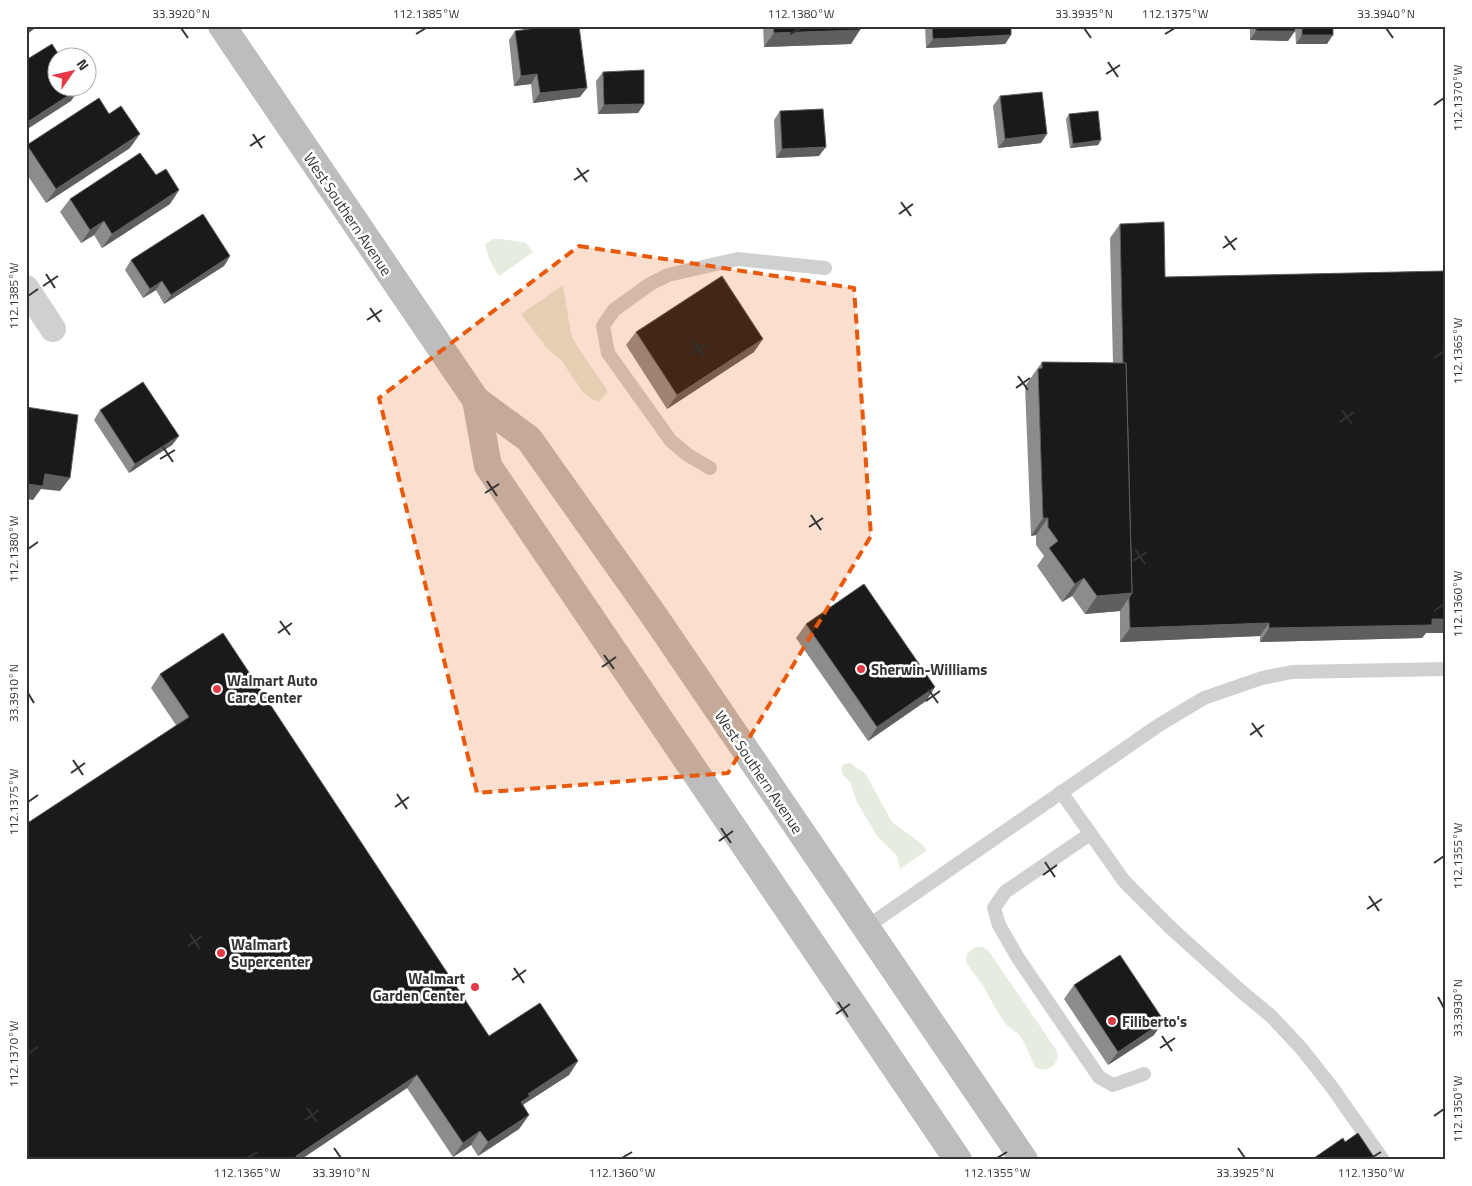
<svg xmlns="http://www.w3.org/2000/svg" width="1472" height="1186" font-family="'Titillium Web',sans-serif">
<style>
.green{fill:#e6ecdf}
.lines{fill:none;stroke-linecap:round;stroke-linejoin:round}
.service{stroke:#d0d0d0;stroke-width:14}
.minor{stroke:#d0d0d0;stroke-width:26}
.secondary{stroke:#bdbdbd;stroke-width:28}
.wall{fill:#8c8c8c}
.shaded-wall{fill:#5f5f5f}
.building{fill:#1a1a1a;stroke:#5f5f5f}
.marked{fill:#e8590c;fill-opacity:0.2;stroke:#e8590c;stroke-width:4;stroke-dasharray:10 6;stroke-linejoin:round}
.ticks{fill:none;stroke:#333;stroke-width:2}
.poi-dot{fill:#e63946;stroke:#fff;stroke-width:2}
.labels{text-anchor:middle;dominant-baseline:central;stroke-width:5;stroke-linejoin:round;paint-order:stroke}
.street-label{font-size:15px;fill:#333;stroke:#fff}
.poi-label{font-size:15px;font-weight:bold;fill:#333;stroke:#fff;text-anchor:start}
.neatline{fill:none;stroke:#333;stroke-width:2}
.ticks-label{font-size:12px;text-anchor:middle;fill:#333}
</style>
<rect width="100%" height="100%" fill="#fff"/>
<g class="green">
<path d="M493 239H502L526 243 533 252 499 276C494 271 486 252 485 244Z"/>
<path d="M563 285 571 334 577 346 607 390V394L599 401 591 399 583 392 561 360 546 347 521 314Z"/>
<path d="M851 763 855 767 865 773 892 822 923 845 927 850 900 869 897 856 877 836 857 802 850 782 843 775 841 768 843 764Z"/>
<path d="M976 947H982L988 950 1057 1051C1061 1064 1046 1075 1035 1067 1030 1058 1028 1048 1022 1039 1017 1031 1008 1028 1003 1020 995 1009 989 996 982 984 975 972 954 959 976 947Z"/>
</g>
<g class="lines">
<g class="service">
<path d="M710 468 688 455 671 441 608 353 603 326 614 310 650 284 668 275 738 259 825 268"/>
<path d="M1061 792 1124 881 1173 930 1242 992 1271 1016 1301 1048 1331 1086 1383 1160"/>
<path d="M1090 834 1005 892 994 908 999 925 1018 958 1099 1077 1113 1085 1144 1074"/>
<path d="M865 928 1159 725 1204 698 1262 678 1292 672 1446 669"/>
</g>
<path class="minor" d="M26 288 53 329"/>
<g class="secondary">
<path d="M222 26 476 400 529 439 655 617 1024 1160"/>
<path d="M476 400 488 466 958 1160"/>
</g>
</g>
<g class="wall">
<path d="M763 26H860L851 44 764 47Z"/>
<path d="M925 26H1011V35L1005 44 926 48Z"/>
<path d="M1250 26H1295V31L1288 41 1250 40Z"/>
<path d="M1295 26H1333L1327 44H1296Z"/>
<path d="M515 31 580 97 533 103 531 84 514 86 509 40Z"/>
<path d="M603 72 644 104 638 113 598 114 596 81Z"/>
<path d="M1000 96 1041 143 998 148 993 106Z"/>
<path d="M780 111 819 156 776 158 774 120Z"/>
<path d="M1069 114 1101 140 1098 145 1070 148 1066 119Z"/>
<path d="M27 145 130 148 46 203 26 173Z"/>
<path d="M156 175 179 190 170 204 102 248 94 235 81 243 60 212 70 199Z"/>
<path d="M1120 224 1165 277 1446 271V633H1426L1422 638 1260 642V636L1120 642V611L1085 614 1072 596 1062 602 1037 566 1044 556 1036 545V535L1031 536 1025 386 1042 362 1113 363 1110 238Z"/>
<path d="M230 256 224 266 164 304 156 290 143 298 125 270 131 260Z"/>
<path d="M636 332 754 352 667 409 626 345Z"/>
<path d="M100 410 179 436 172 445 129 473 94 420Z"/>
<path d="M806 624 935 687 926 701 868 741 796 638Z"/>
<path d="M160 674 489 1036 578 1061 569 1075 524 1104 523 1106 529 1115 519 1129 478 1156 471 1145 453 1157 407 1088 300 1160H26L176 725 151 688Z"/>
<path d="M1074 985 1154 1035 1108 1065 1064 999Z"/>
</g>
<g class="shaded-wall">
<path d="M28 26H38L26 35V28Z"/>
<path d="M641 26H665L639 28Z"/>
<path d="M860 30 851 44 764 47 774 33Z"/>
<path d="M1256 31H1295L1288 41 1250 40Z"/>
<path d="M1011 35 1005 44 926 48 933 39Z"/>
<path d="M1302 35H1333L1327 44H1296Z"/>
<path d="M537 74 531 84 514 86 521 76Z"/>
<path d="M80 88 71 101 26 130V123Z"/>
<path d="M587 88 580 97 533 103 540 93Z"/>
<path d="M644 104 638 113 598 114 604 105Z"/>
<path d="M140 134 130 148 46 203 56 189Z"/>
<path d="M1047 134 1041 143 998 148 1005 139Z"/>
<path d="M1101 140 1098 145 1070 148 1073 144Z"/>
<path d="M826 147 819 156 776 158 782 149Z"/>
<path d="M179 190 170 204 102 248 112 234Z"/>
<path d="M104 221 94 235 81 243 90 230Z"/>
<path d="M230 256 224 266 164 304 171 295Z"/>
<path d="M162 281 156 290 143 298 150 289Z"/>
<path d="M763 339 754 352 667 409 677 395Z"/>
<path d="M179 436 172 445 129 473 135 464Z"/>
<path d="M45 474 70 478 60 491 41 489 33 500 26 499V484Z"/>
<path d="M1043 518H1048L1036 535 1031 536Z"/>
<path d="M1084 578 1072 596 1062 602 1075 584Z"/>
<path d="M1132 593 1120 611 1085 614 1097 596Z"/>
<path d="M1432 619H1446V633H1426L1422 638 1260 642 1269 628Z"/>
<path d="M1269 623 1260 636 1120 642 1130 628Z"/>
<path d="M935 687 926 701 868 741 877 727Z"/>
<path d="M1164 1021 1154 1035 1108 1065 1118 1052Z"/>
<path d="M578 1061 569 1075 524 1104 520 1110 521 1102 528 1094Z"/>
<path d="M417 1075 407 1088 300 1160H293L296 1156Z"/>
<path d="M529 1115 519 1129 478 1156 488 1142Z"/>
<path d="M480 1131 471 1145 453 1157 463 1143Z"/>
</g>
<g class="building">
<path d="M551 26H579L587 88 540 93 537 74 521 76 515 31Z"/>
<path d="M773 26H860V30L774 33Z"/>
<path d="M932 26H1011V35L933 39Z"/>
<rect x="1256" y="26" width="39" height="5"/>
<rect x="1302" y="26" width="31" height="9"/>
<path d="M52 44 61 58H58V88H80L26 123V60Z"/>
<path d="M644 70V104L604 105 603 72Z"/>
<path d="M1042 92 1047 134 1005 139 1000 96Z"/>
<path d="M99 98 109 114 121 106 140 134 56 189 27 145Z"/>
<path d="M823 109 826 147 782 149 780 111Z"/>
<path d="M1098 111 1101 140 1073 144 1069 114Z"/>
<path d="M140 153 156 175 166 169 179 190 112 234 104 221 90 230 70 199Z"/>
<path d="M203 214 230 256 171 295 162 281 150 289 131 260Z"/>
<path d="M1164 222 1165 277 1446 271V619H1432V625L1269 628V623L1130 628 1129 598 1132 593 1126 363H1123L1120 224Z"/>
<path d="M722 276 763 339 677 395 636 332Z"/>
<path d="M1042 362 1126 363 1132 593 1097 596 1084 578 1075 584 1049 548 1058 541 1048 527V518H1043L1038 369 1042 368Z"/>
<path d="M143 382 179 436 135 464 100 410Z"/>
<path d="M26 407 78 415 70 478 45 474 43 486 26 484Z"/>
<path d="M864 584 935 687 877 727 806 624Z"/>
<path d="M223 633 489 1036 540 1003 578 1061 528 1094 530 1096 521 1102 529 1115 488 1142 480 1131 463 1143 417 1075 296 1156 298 1160H26V824L189 717 160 674Z"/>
<path d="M1120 955 1164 1021 1118 1052 1074 985Z"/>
<path d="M1358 1133 1376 1160H1316L1314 1158 1343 1138 1345 1142Z"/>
</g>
<path class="marked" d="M579 246 854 288 871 536 728 773 477 793 379 398Z"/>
<path class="ticks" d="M181 28 188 38M1084 28 1091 38M1386 28 1393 38M416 34 426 28M790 34 801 28M1165 34 1175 28M1108 62 1118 77M1106 74 1120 65M1434 105 1444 98M253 134 262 148M250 146 265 136M577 168 587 182M574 180 589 170M901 202 911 216M899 214 913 204M1225 236 1235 250M1223 248 1237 238M46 274 55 288M43 286 58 276M28 296 38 289M370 308 380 322M367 320 382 310M694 342 704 356M692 354 706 344M1434 358 1444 351M1018 376 1028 390M1016 388 1030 378M1342 410 1352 424M1340 422 1354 412M163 447 173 462M160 459 175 450M487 481 497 496M485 493 499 484M811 515 821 530M809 527 823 518M28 549 38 542M1135 549 1145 564M1133 561 1147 552M1434 611 1444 604M280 621 290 635M278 633 292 623M604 655 614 669M602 667 616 657M928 689 938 703M28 693 34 703M926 701 940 691M1252 723 1262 737M1250 735 1264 725M73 760 83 775M71 773 85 763M397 794 407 809M28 802 38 795M395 807 409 797M721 828 731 843M719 841 733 831M1045 862 1055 877M1434 863 1444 856M1043 875 1057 865M1369 896 1379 911M1367 909 1382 899M190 934 200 949M188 946 202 936M514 968 524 983M512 980 526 970M1438 997 1444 1008M838 1002 848 1017M836 1014 850 1004M1162 1036 1172 1051M1160 1048 1175 1038M28 1054 38 1047M307 1108 317 1122M1434 1116 1444 1109M305 1120 319 1110M334 1148 341 1158M1238 1148 1245 1158M247 1158 258 1152M622 1158 632 1152M997 1158 1007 1152M1371 1158 1381 1152"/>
<g class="poi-dot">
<circle cx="861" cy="669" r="5"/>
<circle cx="217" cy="689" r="5"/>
<circle cx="221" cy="953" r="5"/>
<circle cx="475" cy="987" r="5"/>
<circle cx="1112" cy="1021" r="5"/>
</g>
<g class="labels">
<g class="street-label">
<text transform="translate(348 214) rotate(56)">West Southern Avenue</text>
<text transform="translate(759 772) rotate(56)">West Southern Avenue</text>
</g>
<g class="poi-label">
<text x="871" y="669">Sherwin-Williams</text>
<text x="227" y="680">Walmart Auto<tspan x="227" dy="17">Care Center</tspan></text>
<text x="231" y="944">Walmart<tspan x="231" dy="17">Supercenter</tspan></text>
<text x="465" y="978" text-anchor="end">Walmart<tspan x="465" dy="17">Garden Center</tspan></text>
<text x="1122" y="1021">Filiberto's</text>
</g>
</g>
<rect width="1472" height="1186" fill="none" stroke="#ffffff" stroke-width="55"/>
<g transform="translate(72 72) rotate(56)"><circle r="24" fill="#ffffff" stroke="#adadad"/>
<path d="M0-4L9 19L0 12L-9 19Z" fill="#e63946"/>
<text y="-8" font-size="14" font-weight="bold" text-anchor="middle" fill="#333333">N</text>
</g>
<rect x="28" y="28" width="1416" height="1130" class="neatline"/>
<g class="ticks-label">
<text x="181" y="18">33.3920°N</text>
<text x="426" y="18">112.1385°W</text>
<text x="801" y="18">112.1380°W</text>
<text x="1084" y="18">33.3935°N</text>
<text x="1175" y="18">112.1375°W</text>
<text x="1386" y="18">33.3940°N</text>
<text transform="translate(1458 98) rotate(-90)" y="4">112.1370°W</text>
<text transform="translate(14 296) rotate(-90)" y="4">112.1385°W</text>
<text transform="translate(1458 351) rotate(-90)" y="4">112.1365°W</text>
<text transform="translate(14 549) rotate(-90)" y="4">112.1380°W</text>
<text transform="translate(1458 604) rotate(-90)" y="4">112.1360°W</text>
<text transform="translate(14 693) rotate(-90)" y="4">33.3910°N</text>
<text transform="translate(14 802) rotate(-90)" y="4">112.1375°W</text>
<text transform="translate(1458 856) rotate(-90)" y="4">112.1355°W</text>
<text transform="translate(1458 1008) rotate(-90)" y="4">33.3930°N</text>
<text transform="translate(14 1054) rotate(-90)" y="4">112.1370°W</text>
<text transform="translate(1458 1109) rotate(-90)" y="4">112.1350°W</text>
<text x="247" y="1177">112.1365°W</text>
<text x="341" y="1177">33.3910°N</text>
<text x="622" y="1177">112.1360°W</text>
<text x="997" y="1177">112.1355°W</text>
<text x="1245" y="1177">33.3925°N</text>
<text x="1371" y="1177">112.1350°W</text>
</g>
</svg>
